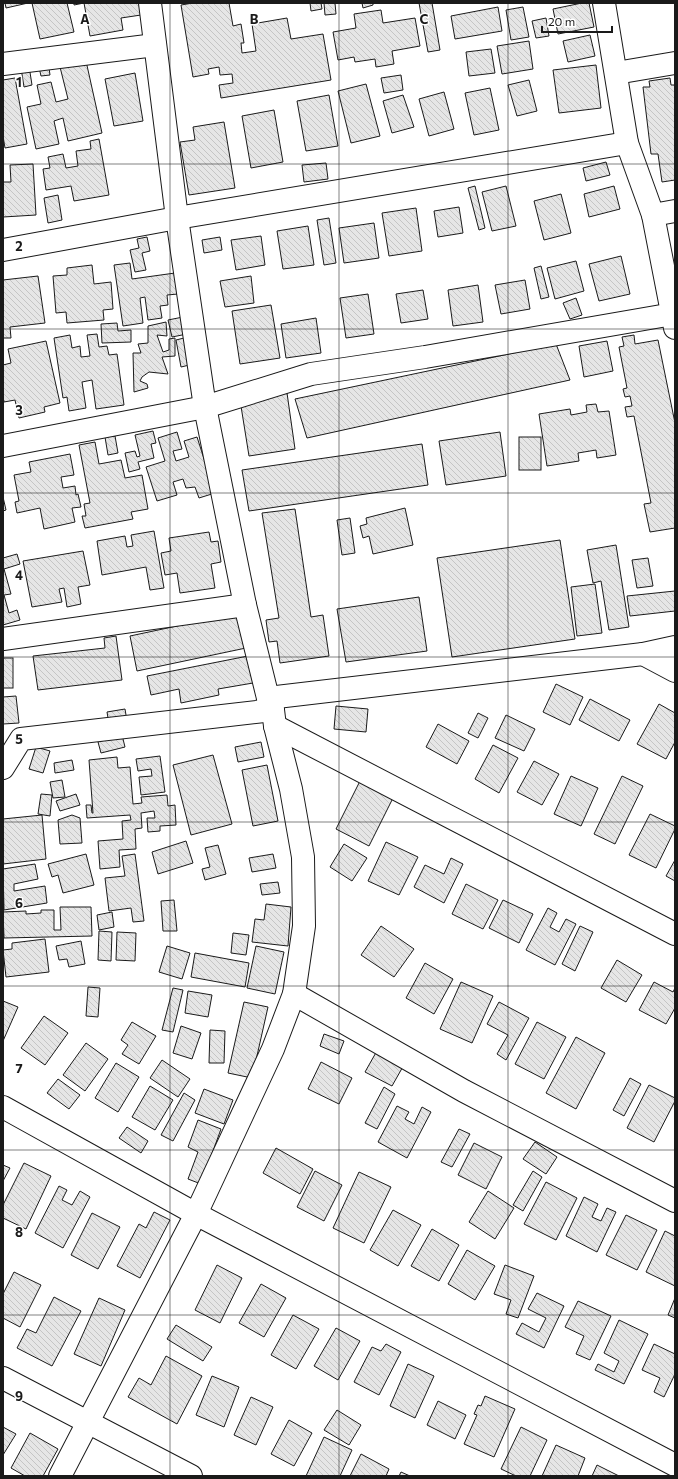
<svg xmlns="http://www.w3.org/2000/svg" width="678" height="1479" font-family="Commissioner,sans-serif">
<style>
.building{fill:url(#building-back-hatch);stroke:#1a1a1a}
.lines{fill:none;stroke-linecap:round;stroke-linejoin:round}
.minor-casing{stroke:#1a1a1a;stroke-width:24}
.minor{stroke:#fff;stroke-width:22}
.grid{fill:none;stroke:#1a1a1a;stroke-width:1;stroke-opacity:0.55}
.grid-label{font-size:13px;text-anchor:middle;font-weight:bold;fill:#1a1a1a;stroke:#fff;stroke-width:3;stroke-linejoin:round;paint-order:stroke}
</style>
<defs>
<pattern id="building-back-hatch" width="6" height="6" patternUnits="userSpaceOnUse"><rect width="6" height="6" fill="#e6e6e6"/><path d="M-1 5l2 2M0 0l6 6M5-1l2 2" fill="none" stroke="#c5c5c5"/></pattern>
</defs>
<rect width="100%" height="100%" fill="#fff"/>
<g class="building">
<path d="M5 3H28L6 8Z"/>
<path d="M32 3H67L74 32 40 39Z"/>
<path d="M74 3H139L141 15 121 18 123 30 90 36 84 3 74 5Z"/>
<path d="M193 3H229L233 26 241 24 244 43H241L242 53 256 51 252 24 287 18 291 39 323 34 331 80 221 98 219 85 233 83 232 74 220 75 219 67 208 69 209 74 193 77 181 5Z"/>
<path d="M310 3H321L322 9 311 11Z"/>
<path d="M324 3H335L336 14 325 15Z"/>
<path d="M362 3H373V5L363 8Z"/>
<path d="M419 3H432L440 50 428 52Z"/>
<path d="M582 3H589L594 27 558 34 553 9Z"/>
<path d="M498 7 502 31 455 39 451 16Z"/>
<path d="M523 7 529 37 511 40 506 10Z"/>
<path d="M381 10 383 23 415 18 420 46 392 51 394 64 376 67 375 59 355 62 354 57 338 60 333 32 356 28 354 14Z"/>
<path d="M546 18 549 36 536 38 532 21Z"/>
<path d="M590 35 595 56 568 62 563 41Z"/>
<path d="M529 41 533 69 502 74 497 46Z"/>
<path d="M491 49 495 73 469 76 466 52Z"/>
<path d="M48 61 50 75 41 76 38 63Z"/>
<path d="M86 61 102 133 68 141 63 118 54 121 59 144 36 149 27 107 41 104 37 85 51 82 56 102 68 99 60 67Z"/>
<path d="M596 65 601 108 559 113 553 70Z"/>
<path d="M29 66 32 85 24 87 21 68Z"/>
<path d="M135 73 143 121 114 126 105 79Z"/>
<path d="M401 75 403 90 384 93 381 78Z"/>
<path d="M15 78 27 144 5 148 3 136V80Z"/>
<path d="M670 78 671 85H675V180L662 182 658 154H651L643 87H650L649 81Z"/>
<path d="M529 80 537 111 517 116 508 85Z"/>
<path d="M366 84 380 136 351 143 338 91Z"/>
<path d="M490 88 499 130 474 135 465 93Z"/>
<path d="M444 92 454 129 429 136 419 99Z"/>
<path d="M329 95 338 146 306 151 297 101Z"/>
<path d="M403 95 414 127 392 133 383 101Z"/>
<path d="M274 110 283 162 251 168 242 116Z"/>
<path d="M224 122 235 188 189 195 180 142 195 140 193 127Z"/>
<path d="M99 139 109 195 74 201 71 186 46 190 43 169 50 168 48 157 63 154 66 168 78 166 76 151 91 149 90 141Z"/>
<path d="M606 162 610 175 586 181 583 168Z"/>
<path d="M326 163 328 179 304 182 302 165Z"/>
<path d="M33 164 36 215 3 217V182H11L10 165Z"/>
<path d="M475 186 485 228 479 230 468 188Z"/>
<path d="M506 186 516 226 492 231 482 192Z"/>
<path d="M614 186 620 209 589 217 584 194Z"/>
<path d="M561 194 571 233 544 240 534 201Z"/>
<path d="M58 195 62 220 48 223 44 198Z"/>
<path d="M459 207 463 233 438 237 434 211Z"/>
<path d="M416 208 422 251 389 256 382 213Z"/>
<path d="M329 218 336 263 324 265 317 220Z"/>
<path d="M374 223 379 258 344 263 339 228Z"/>
<path d="M308 226 314 265 283 269 277 231Z"/>
<path d="M261 236 265 265 236 270 231 240Z"/>
<path d="M147 237 150 251 142 253 146 270 135 272 130 250 139 248 137 239Z"/>
<path d="M220 237 222 250 204 253 202 240Z"/>
<path d="M621 256 630 294 599 301 589 264Z"/>
<path d="M576 261 584 291 555 299 547 268Z"/>
<path d="M130 263 132 279 175 273 178 294 167 295 168 305 160 306 162 318 148 320 145 297 140 298 143 323 123 326 114 265Z"/>
<path d="M92 265 94 284 111 282 113 309 103 310 104 320 67 323 66 312 56 313 53 276 67 275V268Z"/>
<path d="M541 266 549 297 541 299 534 268Z"/>
<path d="M38 276 45 323 10 327 11 338H3V280Z"/>
<path d="M251 276 254 303 225 307 220 281Z"/>
<path d="M525 280 530 309 501 314 495 285Z"/>
<path d="M478 285 483 322 453 326 448 290Z"/>
<path d="M423 290 428 319 401 323 396 294Z"/>
<path d="M368 294 374 334 346 338 340 298Z"/>
<path d="M576 298 582 315 570 319 563 303Z"/>
<path d="M271 305 280 358 240 364 232 311Z"/>
<path d="M188 316 198 363 181 367 176 340 188 337 187 334 172 337 168 320Z"/>
<path d="M316 318 321 353 286 358 281 324Z"/>
<path d="M166 322 167 336 157 335 163 352 169 350V339L175 338V356L162 357 168 374 149 372 142 377 140 381 147 384 148 388 134 392 133 353H141L138 344 148 343V326Z"/>
<path d="M117 323 118 331 131 330V342L102 343 101 324Z"/>
<path d="M97 334 99 347 107 346 109 355 117 354 124 405 96 409 92 380 82 382 86 408 69 411 67 397 63 398 54 338 70 335 72 348 80 346 81 357 90 356 87 335Z"/>
<path d="M634 335 635 344 658 340 675 423V528L650 532 644 504 651 503 634 416 627 417 625 407 632 406 630 396 625 397 623 389 627 388 619 347 624 346 622 337Z"/>
<path d="M46 341 60 403 44 407 45 412 19 418 15 400 4 402 3 397V365L11 363 8 349Z"/>
<path d="M607 341 613 371 584 377 579 346Z"/>
<path d="M556 344 570 380 307 438 295 399Z"/>
<path d="M287 393 295 449 249 456 240 400Z"/>
<path d="M596 404 598 412 609 411 616 455 597 458 596 450 578 453 579 461 547 466 539 414 570 409 571 415 587 412 586 405Z"/>
<path d="M153 431 156 443 151 444 154 458 138 462 140 469 129 472 125 453 135 451 137 457 140 456 135 435Z"/>
<path d="M177 432 182 449 173 451 176 461 189 457 184 441 197 437 215 493 199 498 195 487 186 488 183 479 173 482 177 495 157 501 146 467 165 461 158 438Z"/>
<path d="M500 432 506 476 446 485 439 441Z"/>
<path d="M115 436 118 453 108 455 105 437Z"/>
<rect x="519" y="437" width="22" height="33"/>
<path d="M95 442 99 464 121 460 125 478 142 475 148 509 131 512 133 519 85 528 82 516H86L84 504 90 503 79 445Z"/>
<path d="M422 444 428 485 249 511 242 470Z"/>
<path d="M70 454 74 475 61 477 63 488 75 486 76 495 78 494 81 507 72 508 75 522 44 529 40 508 17 513 15 502 19 501 14 475 31 472 29 462Z"/>
<path d="M3 497 6 510 3 511Z"/>
<path d="M405 508 413 545 373 554 369 536 363 538 360 526 367 524 366 518Z"/>
<path d="M295 509 311 617 323 615 329 656 280 663 277 641 269 642 266 620 279 618 262 513Z"/>
<path d="M350 518 355 553 342 555 337 520Z"/>
<path d="M154 531 164 588 150 590 146 567 102 575 97 541 125 536 127 547 133 546 131 535Z"/>
<path d="M209 532 211 542 218 541 221 562 211 564 215 588 180 593 177 573 165 575 161 553 171 551 169 538Z"/>
<path d="M560 540 575 639 452 657 437 558Z"/>
<path d="M616 545 629 627 609 630 601 581 593 583 587 550Z"/>
<path d="M83 551 90 585 78 587 81 604 67 607 64 588 59 589 62 602 32 607 23 561Z"/>
<path d="M17 554 20 564 4 569 11 594 4 595 9 613 17 610 20 620 3 625V558Z"/>
<path d="M648 558 653 586 637 588 632 560Z"/>
<path d="M595 584 602 633 577 636 571 587Z"/>
<path d="M675 591V611L630 616 627 596Z"/>
<path d="M419 597 427 651 346 662 337 609Z"/>
<path d="M238 613 246 648 137 671 130 636Z"/>
<path d="M116 636 122 680 38 690 33 656 105 648 104 638Z"/>
<path d="M248 656 253 683 218 689 219 695 181 703 179 689 151 695 147 676Z"/>
<rect x="3" y="658" width="10" height="30"/>
<path d="M556 684 583 697 570 725 543 712Z"/>
<path d="M16 696 19 723 3 724V697Z"/>
<path d="M590 699 630 720 619 741 579 720Z"/>
<path d="M659 704 675 713V742L666 759 637 744Z"/>
<path d="M336 706 368 709 366 732 334 729Z"/>
<path d="M125 709 127 721 109 724 107 712Z"/>
<path d="M478 713 488 718 478 738 468 733Z"/>
<path d="M506 715 535 729 524 751 495 738Z"/>
<path d="M438 724 469 741 457 764 426 747Z"/>
<path d="M122 735 125 747 101 753 98 742Z"/>
<path d="M261 742 264 757 238 762 235 747Z"/>
<path d="M493 745 518 758 499 793 475 779Z"/>
<path d="M36 747 50 751 43 773 29 769Z"/>
<path d="M213 755 232 824 191 835 173 765Z"/>
<path d="M160 756 165 792 141 795 139 777 152 776 151 769 138 771 136 759Z"/>
<path d="M117 757 118 768 130 767 133 804 142 803 141 797 167 795 168 806 175 805 176 825 160 826V831L148 832 147 818H155L154 811 141 813 142 828 135 829 136 849 119 850 120 867 100 869 98 841 123 839 122 821 131 820 130 815 87 818 86 805H91L92 813H93L89 760Z"/>
<path d="M72 760 74 770 55 773 54 763Z"/>
<path d="M534 761 559 774 542 805 517 792Z"/>
<path d="M267 765 278 821 253 826 242 770Z"/>
<path d="M571 776 598 788 581 826 554 814Z"/>
<path d="M622 776 643 786 615 844 594 834Z"/>
<path d="M361 779 394 796 369 846 336 829Z"/>
<path d="M62 780 65 797 53 798 50 782Z"/>
<path d="M41 794 52 795 50 816 38 814Z"/>
<path d="M76 794 80 805 60 811 56 801Z"/>
<path d="M650 814 675 826V829L656 868 629 855Z"/>
<path d="M42 815 46 859 3 864V819Z"/>
<path d="M72 815 80 818 82 843 60 844 58 820Z"/>
<path d="M186 841 193 863 158 874 152 852Z"/>
<path d="M386 842 418 857 399 895 368 881Z"/>
<path d="M344 844 367 858 352 881 330 867Z"/>
<path d="M218 845 226 874 205 880 202 869 210 867 205 848Z"/>
<path d="M86 854 94 885 63 893 58 875 52 877 48 864Z"/>
<path d="M135 854 144 921 133 922 131 908 109 911 105 878 125 876 122 856Z"/>
<path d="M273 854 276 868 252 872 249 858Z"/>
<path d="M451 858 463 864 444 903 414 887 425 865 444 874Z"/>
<path d="M675 860V881L666 876Z"/>
<path d="M35 864 38 879 14 884V891L45 886 47 903 4 910 3 869Z"/>
<path d="M278 882 280 893 262 895 260 884Z"/>
<path d="M466 884 498 900 483 929 452 914Z"/>
<path d="M174 900 177 931H163L161 901Z"/>
<path d="M503 900 533 914 519 943 489 928Z"/>
<path d="M266 904 291 907 288 946 252 942 255 919 264 920Z"/>
<path d="M60 907H91L92 936 4 938 3 912 26 911V914L41 913V910H54V930H61Z"/>
<path d="M548 908 557 913 550 927 559 932 566 919 576 924 555 965 526 950Z"/>
<path d="M112 912 114 927 99 930 97 915Z"/>
<path d="M381 926 414 949 394 977 361 955Z"/>
<path d="M580 926 593 932 575 971 562 964Z"/>
<path d="M99 931 112 932 111 961 98 960Z"/>
<path d="M117 932 136 933 135 961 116 960Z"/>
<path d="M233 933 249 935 246 955 231 953Z"/>
<path d="M45 939 49 972 6 977 3 950 12 949V943Z"/>
<path d="M81 941 85 964 69 967 67 959 59 960 56 946Z"/>
<path d="M167 946 190 953 182 979 159 972Z"/>
<path d="M256 946 284 952 275 994 247 988Z"/>
<path d="M195 953 249 963 245 987 191 977Z"/>
<path d="M617 960 642 975 626 1002 601 988Z"/>
<path d="M425 963 453 979 434 1014 406 998Z"/>
<path d="M461 982 493 996 472 1043 440 1029Z"/>
<path d="M654 982 673 992 675 988V1008L666 1024 639 1010Z"/>
<path d="M88 987 100 988 98 1017 86 1016Z"/>
<path d="M173 988 183 990 173 1032 162 1030Z"/>
<path d="M188 991 212 995 208 1017 185 1013Z"/>
<path d="M3 1001 18 1007 3 1041Z"/>
<path d="M244 1002 268 1007 252 1078 228 1073Z"/>
<path d="M499 1002 529 1018 506 1060 497 1054 508 1035 487 1024Z"/>
<path d="M44 1016 68 1033 45 1065 21 1048Z"/>
<path d="M132 1022 156 1036 139 1064 122 1054 128 1045 121 1040Z"/>
<path d="M537 1022 566 1037 544 1079 515 1064Z"/>
<path d="M181 1026 201 1033 192 1059 173 1053Z"/>
<path d="M210 1030 225 1031 224 1063H209Z"/>
<path d="M324 1034 344 1041 339 1054 320 1046Z"/>
<path d="M576 1037 605 1053 576 1109 546 1093Z"/>
<path d="M86 1043 108 1059 85 1091 63 1075Z"/>
<path d="M378 1049 405 1063 392 1086 365 1072Z"/>
<path d="M162 1060 190 1079 178 1097 150 1078Z"/>
<path d="M321 1062 352 1078 339 1104 308 1089Z"/>
<path d="M116 1063 139 1077 118 1112 95 1098Z"/>
<path d="M630 1078 641 1084 624 1116 613 1110Z"/>
<path d="M58 1079 80 1095 69 1109 47 1093Z"/>
<path d="M649 1085 675 1098V1101L654 1142 627 1128Z"/>
<path d="M150 1086 173 1100 155 1130 132 1117Z"/>
<path d="M384 1087 395 1094 377 1129 365 1123Z"/>
<path d="M204 1089 233 1100 224 1124 195 1113Z"/>
<path d="M184 1093 195 1100 173 1141 161 1135Z"/>
<path d="M397 1106 409 1112 405 1119 414 1124 422 1107 431 1112 407 1158 378 1142Z"/>
<path d="M198 1120 221 1129 201 1184 188 1179 198 1152 188 1147Z"/>
<path d="M127 1127 148 1141 141 1153 119 1138Z"/>
<path d="M459 1129 470 1134 452 1167 441 1162Z"/>
<path d="M535 1142 557 1157 546 1174 523 1159Z"/>
<path d="M474 1143 502 1157 486 1189 458 1175Z"/>
<path d="M276 1148 313 1169 300 1194 263 1173Z"/>
<path d="M24 1163 51 1176 26 1229 3 1218V1205Z"/>
<path d="M3 1165 10 1168 3 1181Z"/>
<path d="M315 1171 342 1185 324 1221 297 1207Z"/>
<path d="M533 1171 542 1177 523 1211 513 1205Z"/>
<path d="M359 1172 391 1187 364 1243 333 1228Z"/>
<path d="M546 1182 577 1198 556 1240 524 1224Z"/>
<path d="M59 1186 67 1190 62 1200 72 1205 80 1191 90 1197 63 1248 35 1233Z"/>
<path d="M488 1191 514 1208 495 1239 469 1222Z"/>
<path d="M584 1197 598 1204 592 1217 601 1221 607 1208 616 1212 597 1252 566 1236Z"/>
<path d="M393 1210 421 1225 398 1266 370 1250Z"/>
<path d="M154 1212 170 1220 140 1278 117 1266 139 1224 146 1228Z"/>
<path d="M92 1213 120 1227 98 1269 71 1255Z"/>
<path d="M626 1215 657 1230 637 1270 606 1255Z"/>
<path d="M432 1229 459 1245 439 1281 411 1266Z"/>
<path d="M665 1231 675 1236V1286L646 1272Z"/>
<path d="M467 1250 495 1266 475 1300 448 1284Z"/>
<path d="M217 1265 242 1278 220 1323 195 1310Z"/>
<path d="M505 1265 534 1276 518 1318 506 1314 511 1300 494 1294Z"/>
<path d="M14 1272 41 1285 20 1327 3 1318V1294Z"/>
<path d="M261 1284 286 1298 264 1337 239 1323Z"/>
<path d="M537 1293 564 1306 544 1348 516 1334 522 1323 539 1332 546 1318 528 1309Z"/>
<path d="M54 1297 81 1311 52 1366 17 1348 27 1329 36 1333Z"/>
<path d="M99 1298 125 1310 101 1366 74 1354Z"/>
<path d="M675 1298V1318L668 1315Z"/>
<path d="M578 1301 611 1316 590 1360 576 1354 584 1336 565 1327Z"/>
<path d="M293 1315 319 1329 296 1369 271 1355Z"/>
<path d="M619 1320 648 1334 624 1384 595 1370 598 1364 614 1372 619 1361 604 1353Z"/>
<path d="M176 1325 212 1347 203 1361 167 1339Z"/>
<path d="M336 1328 360 1341 338 1380 314 1366Z"/>
<path d="M386 1344 401 1352 379 1395 354 1382 372 1347 381 1351Z"/>
<path d="M654 1344 675 1354V1374L664 1397 654 1392 660 1378 642 1370Z"/>
<path d="M166 1356 202 1376 177 1424 128 1397 139 1378 151 1385Z"/>
<path d="M408 1364 434 1376 415 1418 390 1406Z"/>
<path d="M212 1376 239 1387 224 1427 196 1415Z"/>
<path d="M485 1396 515 1409 494 1457 464 1444 477 1415 474 1414 478 1405 481 1406Z"/>
<path d="M251 1397 273 1407 256 1445 234 1435Z"/>
<path d="M438 1401 466 1415 455 1439 427 1425Z"/>
<path d="M337 1410 361 1425 349 1445 324 1430Z"/>
<path d="M289 1420 312 1433 294 1466 271 1454Z"/>
<path d="M3 1427 16 1434 3 1455Z"/>
<path d="M521 1427 547 1440 530 1476H516L501 1469Z"/>
<path d="M30 1433 58 1449 43 1476H25L11 1468Z"/>
<path d="M324 1437 352 1450 340 1476H306Z"/>
<path d="M556 1445 585 1458 578 1476H542Z"/>
<path d="M361 1454 389 1469 386 1476H350Z"/>
<path d="M597 1465 619 1476H592Z"/>
<path d="M401 1472 410 1476H399Z"/>
</g>
<g class="lines">
<defs>
<g id="minor">
<path d="M604 3 627 143 653 215 675 328"/>
<path d="M3 64 155 45"/>
<path d="M616 73 675 63"/>
<path d="M653 215 675 211"/>
<path d="M3 250 177 218 627 143"/>
<path d="M3 446 205 407 311 374 425 357 673 314"/>
<path d="M3 639 245 605"/>
<path d="M643 654 675 671"/>
<path d="M268 698 643 654 675 647"/>
<path d="M275 726 675 934"/>
<path d="M3 768 21 739 273 710"/>
<path d="M294 994 464 1091 675 1201"/>
<path d="M3 1107 196 1214 675 1465"/>
<path d="M3 1378 191 1476"/>
<path d="M60 1476 196 1214 273 1049 294 994 304 926 303 857 291 789 275 726 273 710 268 698 245 605 205 407 177 218 150 3"/>
</g>
</defs>
<use href="#minor" class="minor-casing"/>
<use href="#minor" class="minor"/>
</g>
<path class="grid" d="M170 3V1476M339 3V1476M508 3V1476M3 164H675M3 329H675M3 493H675M3 657H675M3 822H675M3 986H675M3 1150H675M3 1315H675"/>
<g class="grid-label">
<text x="85" y="24">A</text>
<text x="254" y="24">B</text>
<text x="424" y="24">C</text>
<text x="19" y="87">1</text>
<text x="19" y="251">2</text>
<text x="19" y="415">3</text>
<text x="19" y="580">4</text>
<text x="19" y="744">5</text>
<text x="19" y="908">6</text>
<text x="19" y="1073">7</text>
<text x="19" y="1237">8</text>
<text x="19" y="1401">9</text>
</g>
<rect width="678" height="1479" fill="none" stroke="#1a1a1a" stroke-width="8"/>
<path d="M542 26v6h70v-6" fill="none" stroke="#1a1a1a" stroke-width="2"/>
<text x="548" y="26" font-size="12" fill="#1a1a1a" stroke="#ffffff" stroke-width="3" paint-order="stroke">20 m</text>
</svg>
